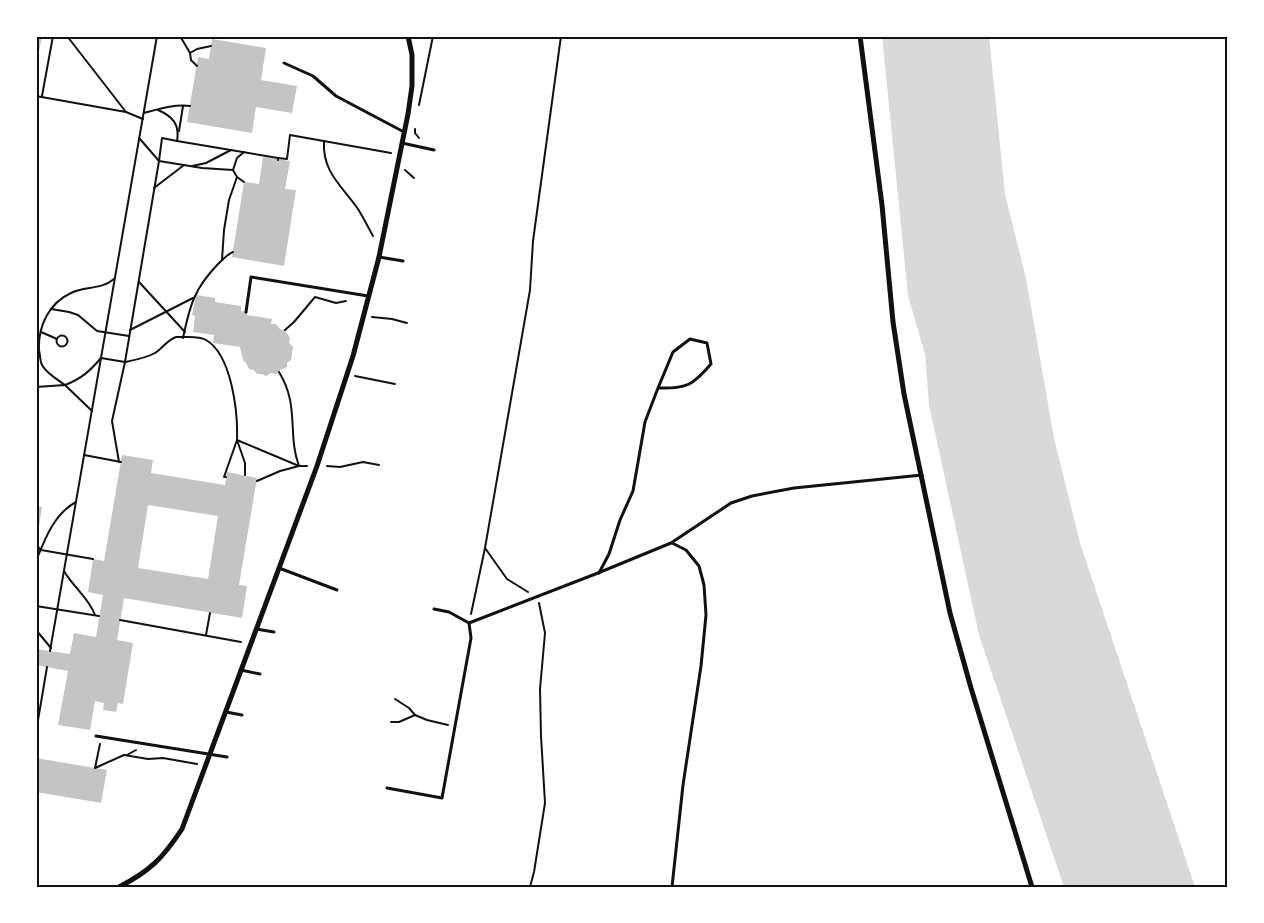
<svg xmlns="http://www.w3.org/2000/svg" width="1264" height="923" font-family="'Source Serif 4',serif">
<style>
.water{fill:#d9d9d9}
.building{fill:#c4c4c4;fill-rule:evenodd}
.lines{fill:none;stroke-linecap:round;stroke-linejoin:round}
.path{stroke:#111;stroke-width:2}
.service{stroke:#111;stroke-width:3}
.minor{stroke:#111;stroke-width:5}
.neatline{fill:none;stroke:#111;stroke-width:2}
</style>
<rect width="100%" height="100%" fill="#fff"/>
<path class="water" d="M882 36H989L1005 194 1026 278 1054 438 1080 543 1195 887H1064L979 635 929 405 925 354 908 296Z"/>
<g class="building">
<path d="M36 36H42L37 62H36Z"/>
<path d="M212 39 266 48 261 80 297 86 292 113 256 107 252 133 187 122 198 57 209 59Z"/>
<path d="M263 157 290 161 285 189 296 190 284 266 232 257 244 182 259 184Z"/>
<path d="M196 295 215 298V302L241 306V311L248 312 247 315 272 319 271 324H276L280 329 285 330 290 338 289 343 293 347 291 360 287 363V367L280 370 277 374 271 373 266 376 262 374H257L254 370 249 369 246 363 243 360 240 347 213 343 214 335 193 332 195 316 192 315Z"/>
<path d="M122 455 153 460 151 473 225 485 227 472 257 478 239 585 247 586 242 618 124 598 117 640 133 643 123 704 118 703 116 712 103 710 104 703 95 701 90 730 58 725 68 671 36 665V649L70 654 74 633 96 637 103 595 88 592 93 559 104 561ZM148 505 218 516 208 579 138 568Z"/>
<path d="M36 506 42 507 37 540H36Z"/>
<path d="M36 758 107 770 101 803 36 792Z"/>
</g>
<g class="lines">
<g class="path">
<path d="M67 36 126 112"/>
<path d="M180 36 190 53 191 60 197 66"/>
<path d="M190 53 197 49 211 46"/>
<path d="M36 96 126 112 143 119"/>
<path d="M42 96 53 36"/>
<path d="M419 105 433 36"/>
<path d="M158 110C172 116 180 124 177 141L278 158V160"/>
<path d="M144 113C159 109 174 104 190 106"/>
<path d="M415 129V133L419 138"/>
<path d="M179 131 183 106"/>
<path d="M177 141 162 138 159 161 202 168 233 170 237 177 244 182"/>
<path d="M324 141C322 172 342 186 358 209 363 217 368 227 373 236"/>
<path d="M278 158 287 159 290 135 391 153"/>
<path d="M192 166 206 163 231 150"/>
<path d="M233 170 237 158 244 152"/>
<path d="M405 170 414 178"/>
<path d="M154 188 184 165"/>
<path d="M222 260 224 230 229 200 237 177"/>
<path d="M114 279C101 290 85 286 71 293 49 303 38 326 39 350 40 354 40 361 42 365 46 373 58 380 65 385 81 379 90 371 101 358L125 362 159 161 140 139"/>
<path d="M139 282 185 332"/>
<path d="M51 309 69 312 78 315 97 331 129 336"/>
<path d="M372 317 392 319 407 323"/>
<path d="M130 330 193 298"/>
<path d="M285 330 294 322 315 297 336 303 346 301"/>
<path d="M41 332 57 339"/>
<circle cx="62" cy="341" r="5.5"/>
<path d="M183 338C190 305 194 289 218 264 223 260 226 255 233 252"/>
<path d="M355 376 395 384"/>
<path d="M36 387 65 385 92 411"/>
<path d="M84 455 121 462"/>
<path d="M119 462 112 421 125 362C135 360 146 358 155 353 162 349 167 340 176 337 179 337 184 337 188 337 194 337 201 337 206 340 232 355 238 413 237 440L299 466H307"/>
<path d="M327 466 340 467 363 462 379 465"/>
<path d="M226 477H224L237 440 245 463V475"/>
<path d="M257 481 280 471 299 466C287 434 300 406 279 372"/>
<path d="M36 545 41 550 93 559"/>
<path d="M485 548 507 579 528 592"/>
<path d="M36 561C45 539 54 514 76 502"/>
<path d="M64 571C73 587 89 598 95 615"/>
<path d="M36 606 99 616"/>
<path d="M471 614 485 548 530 290 533 241 561 36"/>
<path d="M120 620 241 642"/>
<path d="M36 630 51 648"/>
<path d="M206 635 210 613"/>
<path d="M50 651 157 36"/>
<path d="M395 699 409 708 415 715"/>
<path d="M391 722H399L415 715 427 720 448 725"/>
<path d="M36 732 47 667"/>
<path d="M100 744 95 768 124 755 148 759 163 758 197 764"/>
<path d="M127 755 136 750"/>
<path d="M530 887 534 872 545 803 541 736 540 689 545 633 539 603"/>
</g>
<g class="service">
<path d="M284 63 313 76 336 96 404 132"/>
<path d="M402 143 434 150"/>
<path d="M379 257 403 261"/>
<path d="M246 312 251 277 368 296"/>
<path d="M672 543 686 550 699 566 704 585 706 615 701 666 683 785 672 887"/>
<path d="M279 568 337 590"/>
<path d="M599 573 609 554 620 520 633 491 645 422 658 388C687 389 693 385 711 364L707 343 690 339 673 352 658 388"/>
<path d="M469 623 598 573 671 543 731 503 752 496 794 488 922 475"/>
<path d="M256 629 274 632"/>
<path d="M241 670 260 674"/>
<path d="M226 712 242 715"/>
<path d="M96 736 227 757"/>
<path d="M387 788 442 798 471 638 469 623 449 612 434 609"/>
</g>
<g class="minor">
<path d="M860 36 882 205 893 322 904 394 950 613 971 688 1032 887"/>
<path d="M36 886 37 887"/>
<path d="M119 887C150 871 163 858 182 829L317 466 353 356 379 257 408 114 412 86V55L408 36"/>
</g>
</g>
<rect width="1264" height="923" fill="none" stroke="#ffffff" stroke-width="75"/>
<rect x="38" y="38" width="1188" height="848" class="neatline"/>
</svg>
